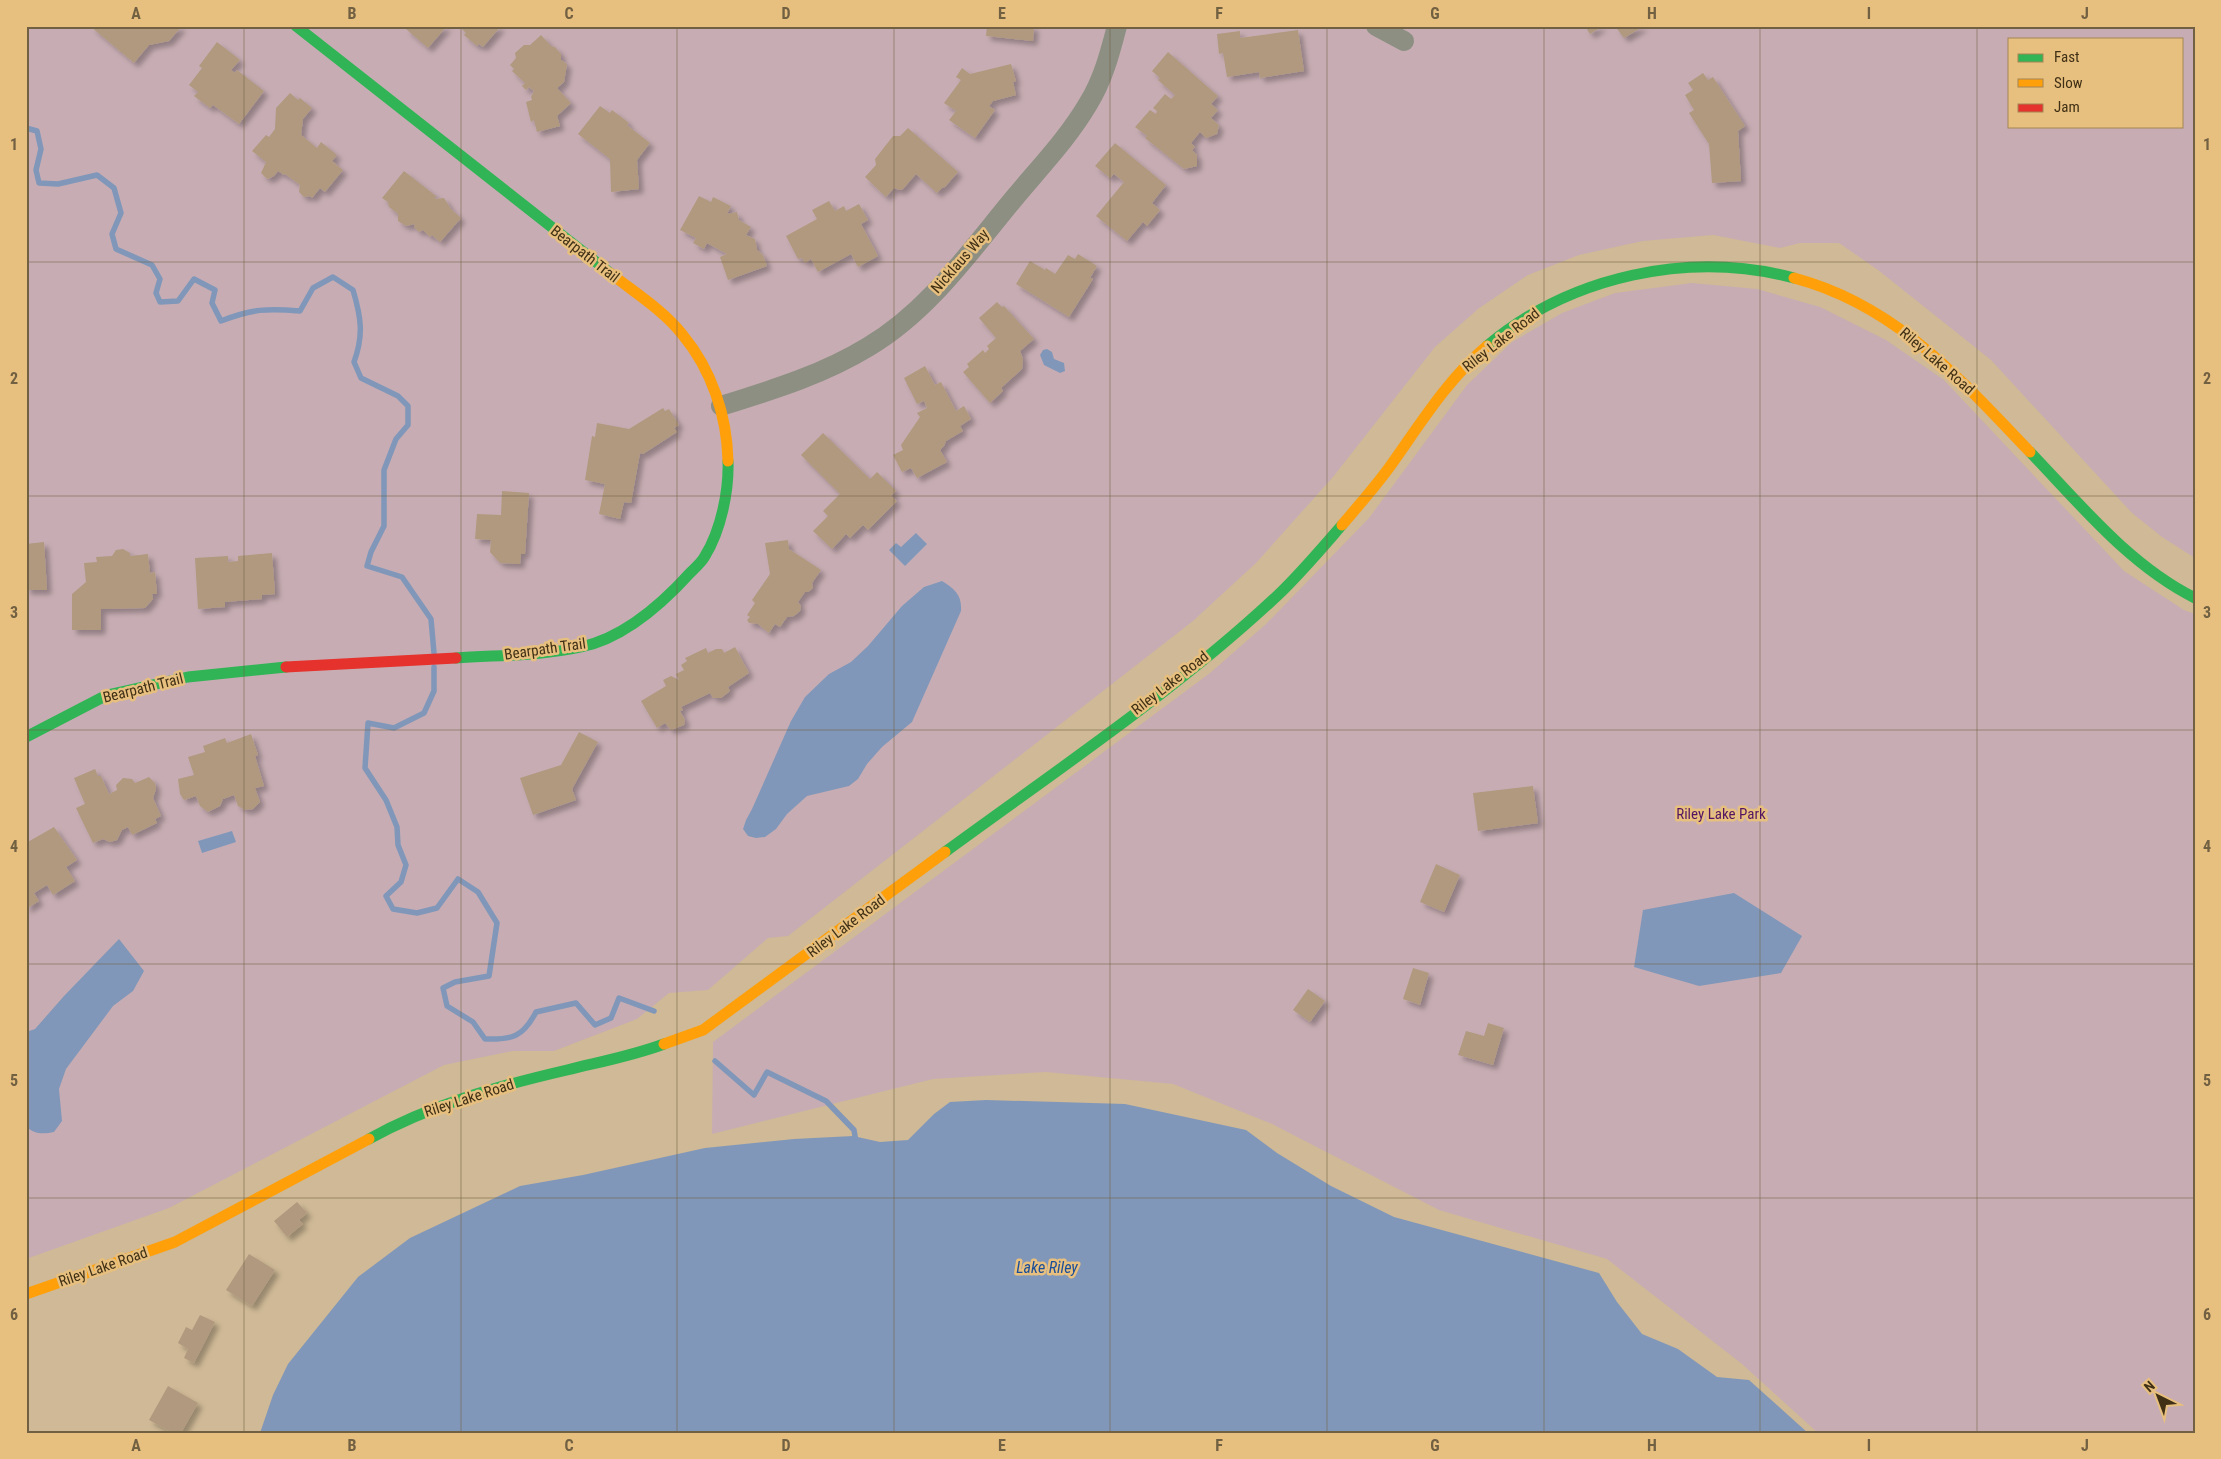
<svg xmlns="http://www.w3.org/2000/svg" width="2221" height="1459" font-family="'Roboto Condensed',sans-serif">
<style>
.green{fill:#c7adb3;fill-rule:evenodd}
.water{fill:#8197b9}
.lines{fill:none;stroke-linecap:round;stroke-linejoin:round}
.stream{stroke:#8197b9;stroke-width:5.5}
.building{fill:#b0997f;filter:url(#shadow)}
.street{stroke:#8c8f82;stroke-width:20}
.fast{stroke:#30b455;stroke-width:11}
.slow{stroke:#ff9f0a;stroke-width:11}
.jam{stroke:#e5322d;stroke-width:11}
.grid{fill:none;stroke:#726042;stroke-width:1;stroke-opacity:0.55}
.labels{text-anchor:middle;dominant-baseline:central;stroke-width:5;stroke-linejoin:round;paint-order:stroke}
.street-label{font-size:15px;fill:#403015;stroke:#e7bf7e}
.park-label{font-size:15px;fill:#531563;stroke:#e7bf7e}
.water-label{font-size:16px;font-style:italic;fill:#1a4e9a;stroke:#e7bf7e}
.neatline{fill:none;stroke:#726042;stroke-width:2}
.grid-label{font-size:16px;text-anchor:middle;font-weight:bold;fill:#726042}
</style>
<defs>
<filter id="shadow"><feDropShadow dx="4.5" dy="4.5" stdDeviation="2.5" flood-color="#0004"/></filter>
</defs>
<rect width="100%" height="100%" fill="#cfb996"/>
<g class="green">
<path d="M26 26H2195V558L2162 537 2132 513 1991 360 1878 270 1839 243H1800L1780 248 1713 235 1643 241 1579 255 1528 275 1478 309 1435 347 1333 477 1256 563 1193 621 788 936 768 938 708 990 669 993 637 1019 554 1051H513L444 1065 169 1208 26 1259ZM2010 39H2182V126H2010Z"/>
<path d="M1692 283 1757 289 1820 307 1886 340 1944 380 2124 571 2184 610 2195 614V1433H1818L1742 1364 1607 1259 1439 1210 1272 1124 1173 1084 1046 1072 933 1079 712 1134 713 1042 1210 673 1266 624 1369 518 1467 385 1512 342 1562 313 1615 293Z"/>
</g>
<g class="water">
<path d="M1047 349 1052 352 1054 359 1064 363 1065 371 1060 373 1044 365 1040 355 1043 350Z"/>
<path d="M916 533 927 544 905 566 889 550 896 543 901 547Z"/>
<path d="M942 581C955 589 962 595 961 611L912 722 882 747 867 764 858 779 849 786 807 796 787 814 776 829 765 837 756 838 748 836 743 829 746 820 752 809 791 721 805 697 829 674 851 662 868 646 902 606 924 587Z"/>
<path d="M232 831 236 842 202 853 198 841Z"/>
<path d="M1734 893 1802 936 1781 973 1699 986 1634 967 1643 910Z"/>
<path d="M119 939 144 971 133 991 113 1006 66 1069 59 1089 62 1121 54 1132C44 1134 34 1135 26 1126V1032L35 1029 64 996Z"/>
<path d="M986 1100 1125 1104 1246 1130 1277 1153 1331 1186 1394 1217 1599 1273 1617 1302 1642 1334 1678 1349 1717 1377 1749 1380 1808 1433H260L273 1395 288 1364 358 1277 410 1238 520 1186 583 1175 705 1148 794 1139 853 1136 880 1142 908 1140 934 1114 950 1102Z"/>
</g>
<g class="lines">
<g class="stream">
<path d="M26 128 37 131 41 149 36 170 39 183 58 184 97 175 114 188 121 213 112 234 116 249 152 265 160 279 156 293 160 302 178 301 194 279 215 290 212 303 221 321C252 309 267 308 300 311L313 288 333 277 353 290C361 317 364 335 354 362L361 378 398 396 408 406V425L396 439 384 470V526L371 552 367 566 402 577 431 619 434 653"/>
<path d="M434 667V691L424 713 394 728 368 723 365 768 386 800 397 827 398 845 406 865 401 882 386 896 393 909 417 913 437 908 458 879 478 892 497 923 489 976 455 982 443 988 447 1006 473 1022 485 1039C512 1040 523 1037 536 1012L576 1003 595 1025 611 1018 619 998 654 1011"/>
<path d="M715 1061 754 1095 767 1072 826 1101 854 1130 856 1142"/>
</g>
</g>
<g class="building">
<path d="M90 26H182L169 41 149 45 134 63Z"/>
<path d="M408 26H447L428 48 406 29Z"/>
<path d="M459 26H501L483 47 479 44 477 46 464 35 466 33Z"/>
<path d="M987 26H1034L1033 41 986 36Z"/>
<path d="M1585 26H1603L1590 34Z"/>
<path d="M1615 26H1644L1624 38Z"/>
<path d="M1298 30 1304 71 1260 78 1259 72 1227 77 1223 53 1219 54 1217 34 1240 31V38Z"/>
<path d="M541 35 551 46 555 47 561 54V60L567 64 564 82 557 88 571 103 557 116 560 126 537 132 534 120 531 122 526 102 532 100 531 97 534 91 529 87 526 90 522 86 525 83 512 71 514 69 510 65 516 58 515 53 524 45H530Z"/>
<path d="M217 42 240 60 231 70 235 73 237 70 264 91 239 124 213 105 210 108 194 96 198 92 189 85 202 68 199 66Z"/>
<path d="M1168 52 1218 96 1211 104 1218 110 1211 118 1219 125 1217 134 1206 138 1200 132 1191 143 1195 147 1192 150 1197 155V166L1184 169 1145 138 1147 136 1135 127 1150 110 1156 114 1157 111 1153 108 1165 94 1171 99 1175 95 1158 80 1160 78 1152 71Z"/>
<path d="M1011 64 1016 81 1013 82 1016 95 993 101 989 106 995 110 975 138 949 120 956 111 944 103 961 80 956 77 962 68 970 74Z"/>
<path d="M1703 73 1708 80 1713 77 1745 126 1738 131 1741 181 1712 183 1709 144 1689 113 1694 110 1685 95 1693 90 1688 83Z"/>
<path d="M290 93 298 100 300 98 312 108 303 119 301 135 317 148 321 142 337 155 332 161 343 170 325 192 320 188 312 198 310 196 304 197 299 192 300 185 285 174 284 175 278 171 274 176 268 179 265 177 261 173 266 162 252 151 266 135 269 137 275 129 276 108Z"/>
<path d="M600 106 610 113 612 110 629 123 627 125 650 143 637 160 639 189 611 192 610 159 578 134Z"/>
<path d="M908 128 958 172 944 188 943 187 937 193 916 174 903 189 899 190 894 188 886 197 865 177 876 165 875 159 893 136H900Z"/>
<path d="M1115 143 1166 185 1152 203 1160 210 1147 226 1143 222 1127 241 1096 216 1124 182 1114 174 1110 178 1095 166Z"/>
<path d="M404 171 436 196 435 199 444 198 451 209 461 218 440 242 432 235 430 237 423 230 419 232 414 227 415 224 406 226 398 221V214L389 207 388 202 382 198Z"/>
<path d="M699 196 711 202 713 197 731 206 727 214 737 212 739 220 751 227 746 235 755 239 757 250 763 255 767 266 728 280 720 257 727 254 707 243 704 249 693 243 696 238 680 230Z"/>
<path d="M829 201 835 211 844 206 846 211 859 204 868 220 861 224 878 256 858 267 851 254 818 272 811 259 805 263 802 258 798 259 786 236 817 219 812 210Z"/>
<path d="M1078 254 1097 266 1090 278 1093 279 1069 317 1016 284 1030 261 1045 270 1046 268 1055 274 1068 255 1075 259Z"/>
<path d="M997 302 1002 307 1004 306 1034 339 1020 351 1023 359 1022 369 1001 388 1003 391 990 403 963 372 969 367 967 364 983 350 985 353 989 349 987 346 996 338 979 318Z"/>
<path d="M925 366 935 385 941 382 956 411 964 406 971 419 960 426 963 431 946 441 944 446 940 450 947 462 917 478 911 468 902 472 893 455 903 450 901 445 920 417 917 413 927 408 924 401 917 404 904 378Z"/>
<path d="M663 408 665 411 669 409 679 425 674 428 677 432 643 454 640 453 631 503 624 502 620 519 599 514 605 484 585 480 592 436 595 437 597 423 629 429Z"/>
<path d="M823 433 870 479 877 472 896 491 891 496 897 501 868 530 863 525 850 538 846 534 832 549 813 531 828 516 823 511 840 494 801 455Z"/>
<path d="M502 491 529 493 525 554H521L520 564 500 563 490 552 491 540 475 539 477 514 501 515Z"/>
<path d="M788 540 789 549 821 570 812 583 813 588 808 592H805L798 602 801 606 800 611 794 616 787 617 780 627 775 624 769 633 758 624 749 623 747 620 750 617 747 615 755 603 752 600 770 574 765 543Z"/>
<path d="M44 542 47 590H26V544Z"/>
<path d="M123 549 130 553V556L148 554 150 573 155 572 157 594H152L153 599 145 608 101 609V630H72V594L86 582 84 563 97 562 96 557 112 556 116 550Z"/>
<path d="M272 553 275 594 262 595V599L225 602V607L198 609 195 558 228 556V562L238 561V556Z"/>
<path d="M735 647 749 673 728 687 730 691 721 698H713L710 693 681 707 683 710 680 711 685 720 684 725 671 730 665 723 657 728 641 701 666 686 663 680 671 676 679 680 676 674 684 670 681 665 687 661 685 658 706 648 708 653 716 649H722L724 653Z"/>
<path d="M579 732 598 742 572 789 576 800 533 815 520 778 561 765Z"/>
<path d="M251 734 258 755 255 756 264 786 255 788 260 802 253 809 245 810 238 806 234 795 223 799 220 806 208 812 200 806 196 796 184 800 180 794 178 779 194 775 188 757 205 752 203 746 225 738 227 743Z"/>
<path d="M95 769 98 776H101L109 794 117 790 116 785 123 778 132 779 135 783 149 777 155 783 156 789 153 798 161 816 155 819 157 823 132 835 128 827 122 830 117 840 110 842 103 839 93 843 76 808 85 804 74 778Z"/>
<path d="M1533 786 1538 823 1478 831 1473 793Z"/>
<path d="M54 827 77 860 66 867 75 881 53 895 47 885 34 893 39 901 26 909V843Z"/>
<path d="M1436 864 1460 875 1444 912 1420 902Z"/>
<path d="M1413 968 1429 973 1420 1005 1403 999Z"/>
<path d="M1308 989 1325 1001 1310 1022 1293 1010Z"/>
<path d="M1488 1023 1504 1028 1493 1065 1458 1055 1466 1031 1484 1036Z"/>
<path d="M297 1202 307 1213 299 1220 303 1224 287 1237 274 1221Z"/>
<path d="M249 1254 275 1270 252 1306 226 1290Z"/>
<path d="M200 1315 215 1322 194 1363 184 1358 188 1349 178 1343 186 1327 192 1330Z"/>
<path d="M168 1386 198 1403 181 1433H173L149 1420Z"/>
</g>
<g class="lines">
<g class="street">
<path d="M1376 26 1404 41"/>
<path d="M721 406C772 390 822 375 868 347 929 311 971 250 1016 196 1041 166 1068 138 1088 104 1103 80 1110 53 1117 26"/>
</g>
<g class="fast">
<path d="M296 26 610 273"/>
<path d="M1487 346C1570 276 1689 250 1794 278"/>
<path d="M2030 452C2080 504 2129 565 2195 598"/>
<path d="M456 658C497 655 541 656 581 647 624 638 661 605 690 573 695 568 702 562 705 556 721 530 729 491 728 461"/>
<path d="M26 737 107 695 188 677 286 667"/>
<path d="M945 852C1057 770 1178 689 1278 595 1301 573 1322 548 1342 525"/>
<path d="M369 1139C430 1105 498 1086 567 1070 599 1062 632 1056 664 1044"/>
</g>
<g class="slow">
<path d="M610 273C634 292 663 310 682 334 712 370 727 416 728 461"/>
<path d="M1794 278C1896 305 1959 378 2030 452"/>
<path d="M1342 525C1359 505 1376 486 1391 465 1421 423 1447 380 1487 346"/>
<path d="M664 1044 703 1030 945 852"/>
<path d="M26 1294 175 1242 369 1139"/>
</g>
<path class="jam" d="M286 667 456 658"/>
</g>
<path class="grid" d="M244 26V1433M461 26V1433M677 26V1433M894 26V1433M1110 26V1433M1327 26V1433M1544 26V1433M1760 26V1433M1977 26V1433M26 262H2195M26 496H2195M26 730H2195M26 964H2195M26 1198H2195"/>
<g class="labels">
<g class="street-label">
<text transform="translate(585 254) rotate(38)">Bearpath Trail</text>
<text transform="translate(960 261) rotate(-49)">Nicklaus Way</text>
<text transform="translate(1501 340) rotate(-38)">Riley Lake Road</text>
<text transform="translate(1937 361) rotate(41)">Riley Lake Road</text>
<text transform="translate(545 649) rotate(-8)">Bearpath Trail</text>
<text transform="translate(1170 683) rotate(-38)">Riley Lake Road</text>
<text transform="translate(143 688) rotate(-14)">Bearpath Trail</text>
<text transform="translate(846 926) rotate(-37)">Riley Lake Road</text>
<text transform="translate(469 1098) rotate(-18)">Riley Lake Road</text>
<text transform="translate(103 1267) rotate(-19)">Riley Lake Road</text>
</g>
<g class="park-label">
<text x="1721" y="814">Riley Lake Park</text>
</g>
<g class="water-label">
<text x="1047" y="1267">Lake Riley</text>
</g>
</g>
<rect width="2221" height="1459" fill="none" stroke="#e7bf7e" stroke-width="55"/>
<rect x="2008" y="38" width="175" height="90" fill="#e7bf7e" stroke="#a48654"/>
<rect x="2018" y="54" width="25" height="8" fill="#30b455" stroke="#a48654"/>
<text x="2054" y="62" font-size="15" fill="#403015">Fast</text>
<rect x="2018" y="79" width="25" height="8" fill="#ff9f0a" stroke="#a48654"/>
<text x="2054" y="88" font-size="15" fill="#403015">Slow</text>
<rect x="2018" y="104" width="25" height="8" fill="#e5322d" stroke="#a48654"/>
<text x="2054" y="112" font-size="15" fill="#403015">Jam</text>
<g transform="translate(2158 1396) rotate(318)" stroke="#e7bf7e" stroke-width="4" paint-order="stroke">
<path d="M0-4L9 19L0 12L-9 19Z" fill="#403015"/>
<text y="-8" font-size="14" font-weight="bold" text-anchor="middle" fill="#403015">N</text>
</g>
<rect x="28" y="28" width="2166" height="1404" class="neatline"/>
<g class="grid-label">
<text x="136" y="19">A</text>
<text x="352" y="19">B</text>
<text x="569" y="19">C</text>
<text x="786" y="19">D</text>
<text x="1002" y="19">E</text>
<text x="1219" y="19">F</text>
<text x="1435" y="19">G</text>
<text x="1652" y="19">H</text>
<text x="1869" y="19">I</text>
<text x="2085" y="19">J</text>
<text x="14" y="150">1</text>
<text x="2207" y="150">1</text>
<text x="14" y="384">2</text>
<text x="2207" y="384">2</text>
<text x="14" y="618">3</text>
<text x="2207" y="618">3</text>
<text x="14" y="852">4</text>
<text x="2207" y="852">4</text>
<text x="14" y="1086">5</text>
<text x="2207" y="1086">5</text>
<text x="14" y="1320">6</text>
<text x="2207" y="1320">6</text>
<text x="136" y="1451">A</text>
<text x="352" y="1451">B</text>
<text x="569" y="1451">C</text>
<text x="786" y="1451">D</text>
<text x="1002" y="1451">E</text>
<text x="1219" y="1451">F</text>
<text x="1435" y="1451">G</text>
<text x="1652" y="1451">H</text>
<text x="1869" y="1451">I</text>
<text x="2085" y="1451">J</text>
</g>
</svg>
